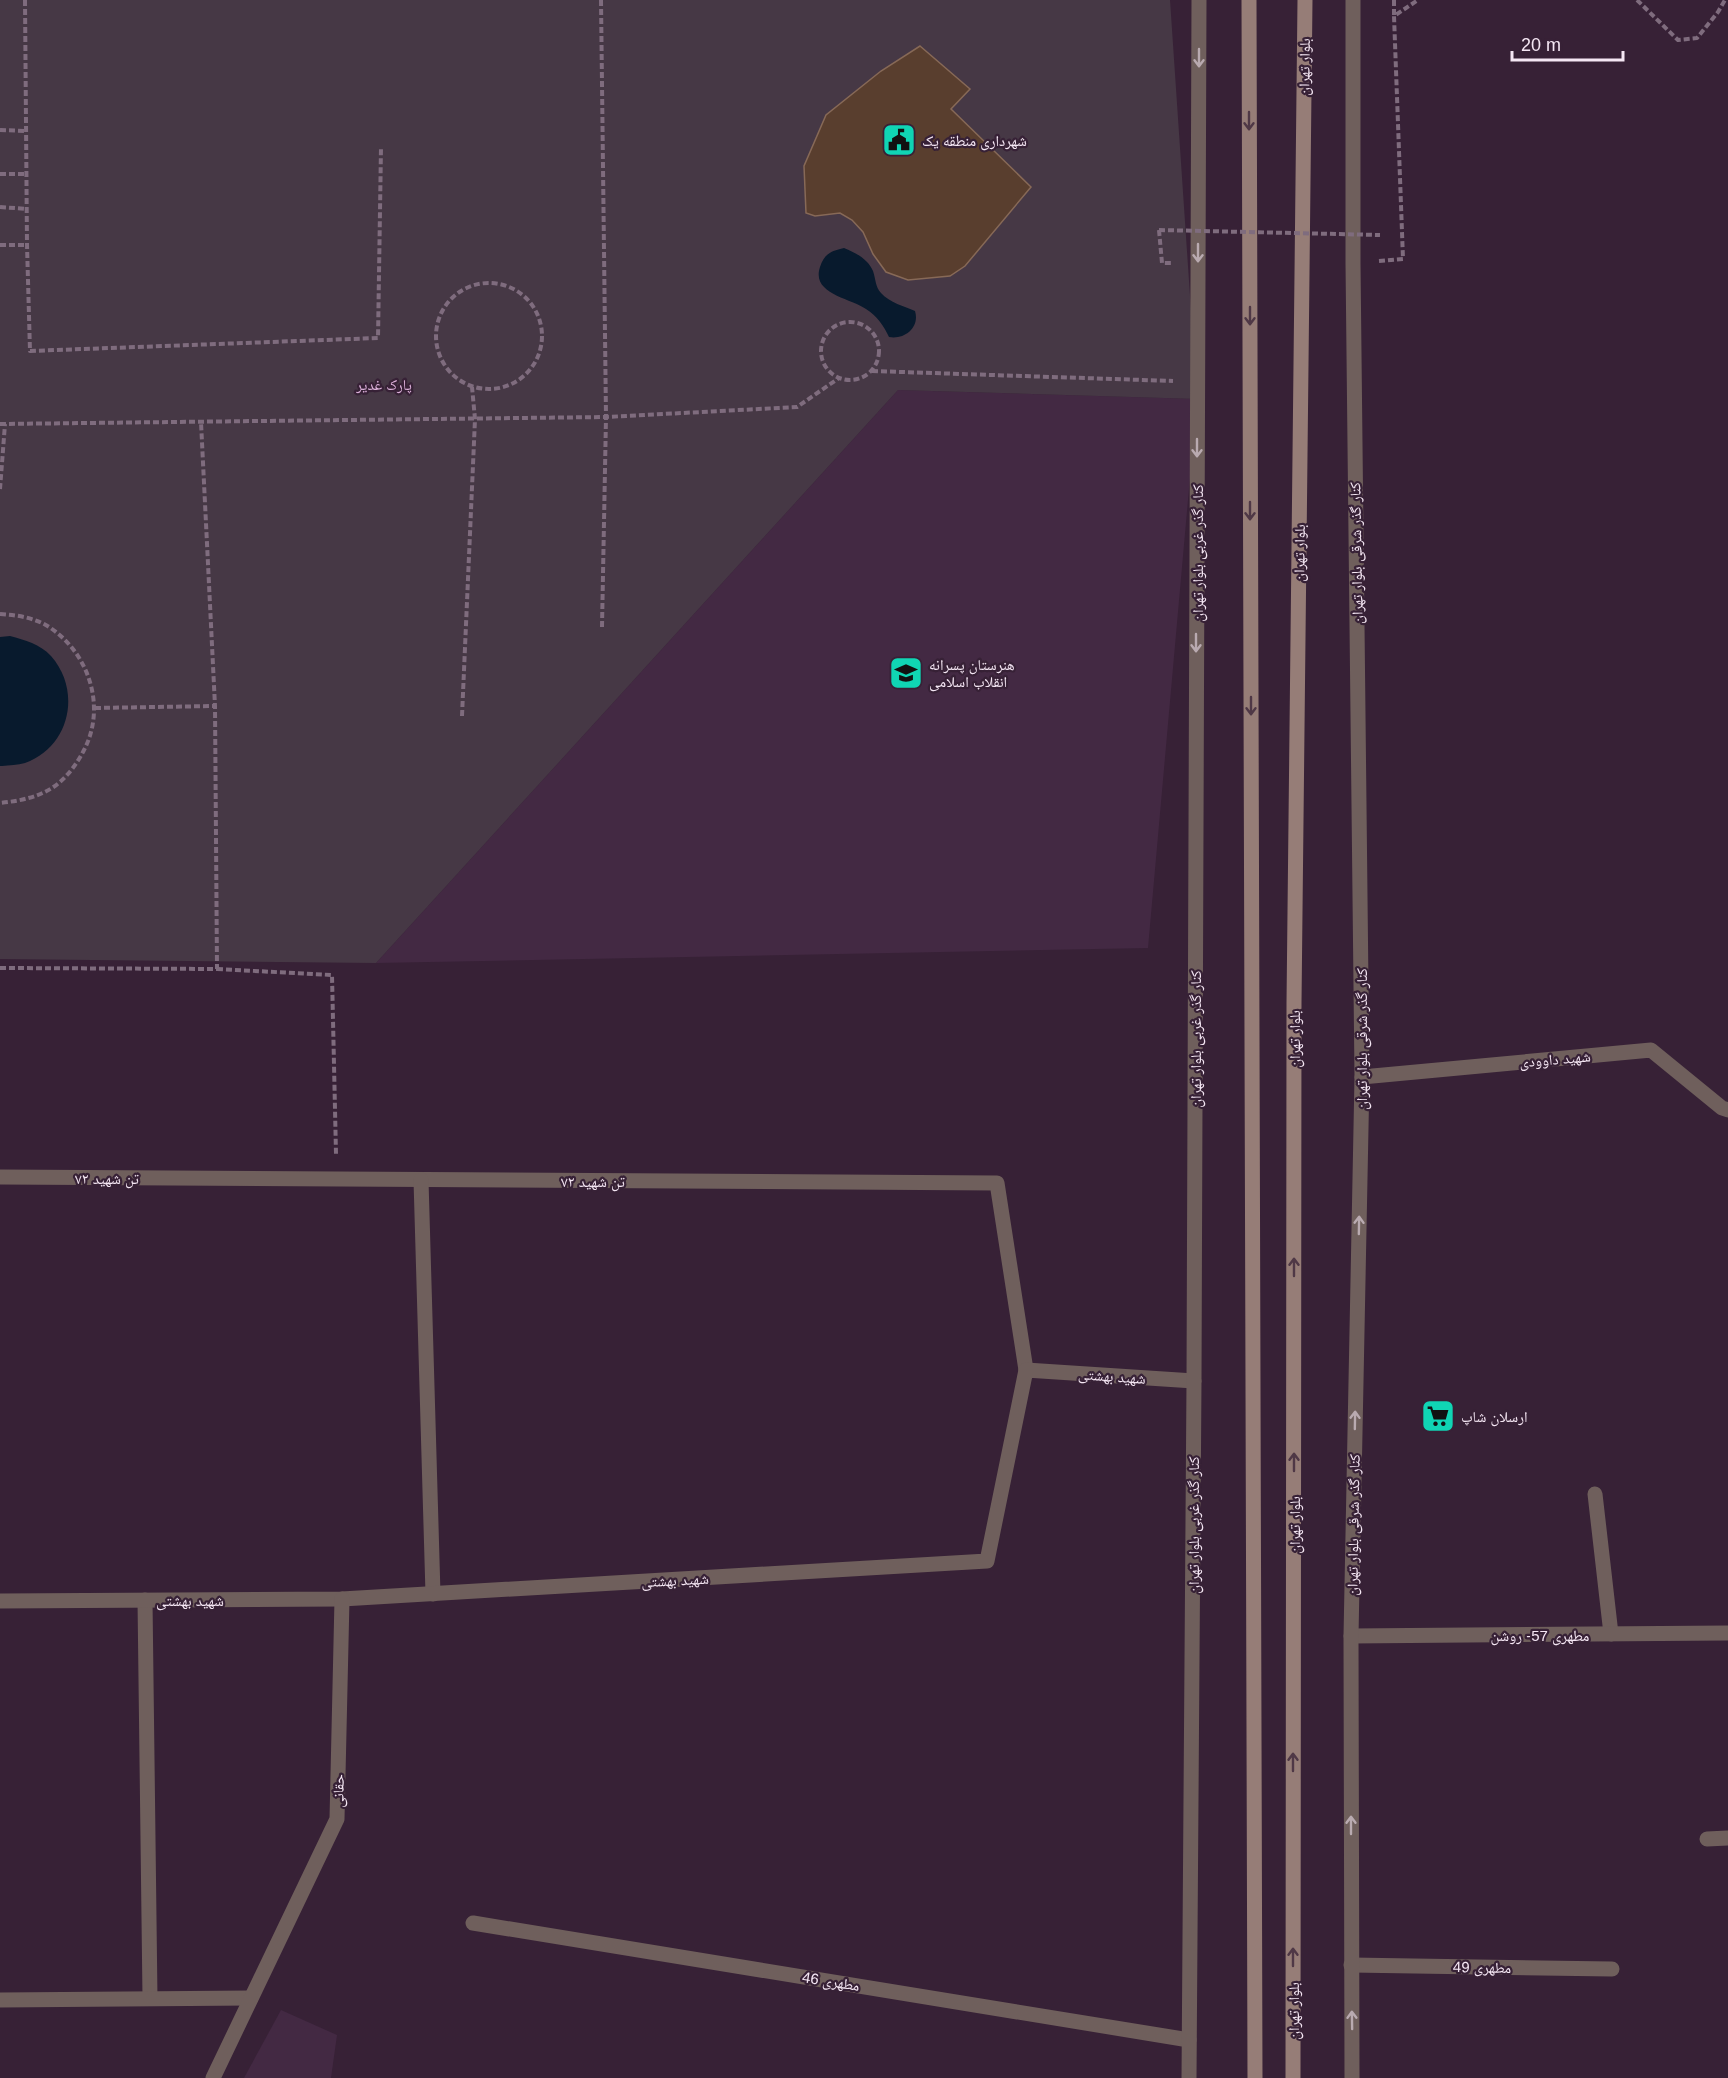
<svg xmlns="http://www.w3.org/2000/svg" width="1728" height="2078" font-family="Helvetica,'Noto Naskh Arabic',sans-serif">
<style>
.built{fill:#432943}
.green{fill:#463845}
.water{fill:#081a2d}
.building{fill:#593e2e;stroke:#876957;stroke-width:1.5}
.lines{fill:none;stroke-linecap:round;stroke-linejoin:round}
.path{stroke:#7f6c7e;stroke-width:4;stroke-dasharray:6 3;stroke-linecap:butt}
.minor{stroke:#6f5f5c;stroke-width:15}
.secondary{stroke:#967d77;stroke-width:15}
.path-bridge{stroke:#7f6c7e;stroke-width:4;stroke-dasharray:6 3;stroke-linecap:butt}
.oneway{stroke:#b9aab0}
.oneway2{stroke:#4f3846}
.labels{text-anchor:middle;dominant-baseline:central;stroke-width:4.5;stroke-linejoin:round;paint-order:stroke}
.street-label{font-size:15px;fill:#f5e7f4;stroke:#372136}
.poi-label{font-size:15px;fill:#f5e7f4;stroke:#372136;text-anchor:start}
.park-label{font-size:15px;fill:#ddb1db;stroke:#372136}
</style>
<rect width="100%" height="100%" fill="#372136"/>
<g class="built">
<path d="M898 390 1197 399 1148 948 376 963Z"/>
<path d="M281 2010 337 2035 331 2078H244Z"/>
</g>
<path class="green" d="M0 0H1170L1197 399 898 390 376 963 0 959Z"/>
<g class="water">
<path d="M844 248C856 253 868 259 873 271 876 280 875 286 881 293 890 303 904 306 915 311 920 327 905 340 889 337 884 326 877 316 866 309 850 298 811 294 820 267 824 254 831 251 844 248Z"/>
<path d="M10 636C25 640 40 644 51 656 82 691 70 747 25 763 18 765 9 765 2 766H0V637Z"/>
</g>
<path class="building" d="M920 46 970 89 951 109 1031 187 965 266 950 276 908 280 886 272 873 254 863 232 852 220 840 213 815 216 806 213 804 166 826 115 881 71Z"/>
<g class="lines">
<g class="path">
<path d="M25 0 27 245 30 351 378 338 381 147"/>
<path d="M601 0 606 417 602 627"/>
<path d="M1394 0V16"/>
<path d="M1637 0 1678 40 1697 38 1718 12 1725 0"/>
<path d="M0 130 26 131"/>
<path d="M0 174H27"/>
<path d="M0 207 27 209"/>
<path d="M1159 230 1162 263H1173"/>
<path d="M0 245H27"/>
<path d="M1379 261 1403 259 1394 16 1418 0"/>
<circle cx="489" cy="336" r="53"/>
<circle cx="850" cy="351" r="29"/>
<path d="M872 371 1173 381"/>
<path d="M0 424 606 417 797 407 839 378"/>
<path d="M0 489 5 424"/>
<path d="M0 614C18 615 37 618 52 629 90 656 106 708 84 750 77 764 66 779 52 788 36 798 18 801 0 803"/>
<path d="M95 708 215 706"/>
<path d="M462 716 475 419 472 387"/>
<path d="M0 968 217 969 215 706 201 422"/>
<path d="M217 969 332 975 336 1154"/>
</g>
<g class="minor">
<path d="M1362 1077 1651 1050 1722 1108 1728 1110"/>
<path d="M0 1177 997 1183 1026 1370"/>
<path d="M421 1180 433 1594"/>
<path d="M1595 1494 1611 1634"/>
<path d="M145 1600 150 1998"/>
<path d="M0 1601 342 1599 987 1561 1026 1370 1194 1381"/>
<path d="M1351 1636 1728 1633"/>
<path d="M1707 1839 1728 1838"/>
<path d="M473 1923 1189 2040"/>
<path d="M1351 1965 1612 1969"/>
<path d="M0 2000 251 1998"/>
<path d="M213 2078 337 1819 342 1599"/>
<path d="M1189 2078 1194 1381 1199 0"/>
<path d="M1352 2078 1351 1636 1362 1077 1353 263V0"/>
</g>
<g class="secondary">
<path d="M1249 0 1255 2078"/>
<path d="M1293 2078 1294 1003 1305 0"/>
</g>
<path class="path-bridge" d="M1159 230 1380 235"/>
</g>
<defs><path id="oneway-shaft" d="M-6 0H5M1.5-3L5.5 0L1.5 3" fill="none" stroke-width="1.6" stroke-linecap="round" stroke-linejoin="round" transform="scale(1.5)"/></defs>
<g class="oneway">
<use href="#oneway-shaft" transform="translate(1199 58) rotate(90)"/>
<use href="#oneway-shaft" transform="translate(1198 253) rotate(90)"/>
<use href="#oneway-shaft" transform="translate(1197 448) rotate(90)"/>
<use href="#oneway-shaft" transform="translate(1196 643) rotate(90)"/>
<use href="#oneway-shaft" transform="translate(1359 1225) rotate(-89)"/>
<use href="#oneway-shaft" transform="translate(1355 1420) rotate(-89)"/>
<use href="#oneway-shaft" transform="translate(1351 1825) rotate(-90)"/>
<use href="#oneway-shaft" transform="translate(1352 2020) rotate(-91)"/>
</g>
<g class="oneway2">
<use href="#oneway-shaft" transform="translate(1249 121) rotate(90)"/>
<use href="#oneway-shaft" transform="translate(1250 316) rotate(90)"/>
<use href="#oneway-shaft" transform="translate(1250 511) rotate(90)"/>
<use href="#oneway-shaft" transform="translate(1251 706) rotate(90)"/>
<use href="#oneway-shaft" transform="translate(1294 1267) rotate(-90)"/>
<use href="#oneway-shaft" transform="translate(1294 1462) rotate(-90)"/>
<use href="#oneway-shaft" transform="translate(1293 1762) rotate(-90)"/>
<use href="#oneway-shaft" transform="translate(1293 1957) rotate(-90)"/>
</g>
<defs>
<symbol id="civic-square" viewBox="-11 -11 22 22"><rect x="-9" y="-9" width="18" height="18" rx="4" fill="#10d5b4" stroke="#372136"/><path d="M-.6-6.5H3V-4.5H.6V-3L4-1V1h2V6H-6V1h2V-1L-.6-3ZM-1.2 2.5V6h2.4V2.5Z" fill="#111"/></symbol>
<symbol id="school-square" viewBox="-11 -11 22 22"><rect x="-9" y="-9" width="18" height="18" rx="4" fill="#10d5b4" stroke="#372136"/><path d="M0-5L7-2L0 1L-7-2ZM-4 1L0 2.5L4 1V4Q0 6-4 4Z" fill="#111"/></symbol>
<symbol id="supermarket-square" viewBox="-11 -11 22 22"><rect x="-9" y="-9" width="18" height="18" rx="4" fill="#10d5b4" stroke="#372136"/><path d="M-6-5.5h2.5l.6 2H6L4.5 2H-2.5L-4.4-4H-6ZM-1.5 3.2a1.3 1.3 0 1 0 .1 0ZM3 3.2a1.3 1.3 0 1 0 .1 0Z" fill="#111"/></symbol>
</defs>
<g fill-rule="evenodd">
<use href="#civic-square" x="880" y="121" width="38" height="38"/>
<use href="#school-square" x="887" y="654" width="38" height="38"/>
<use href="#supermarket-square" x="1419" y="1397" width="38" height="38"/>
</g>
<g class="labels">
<g class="street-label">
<text transform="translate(1304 67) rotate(-89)">بلوار تهران</text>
<text transform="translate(1197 553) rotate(-90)">کنار گذر غربی بلوار تهران</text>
<text transform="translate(1299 553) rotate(-89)">بلوار تهران</text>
<text transform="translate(1356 553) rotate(-91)">کنار گذر شرقی بلوار تهران</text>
<text transform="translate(1195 1039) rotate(-90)">کنار گذر غربی بلوار تهران</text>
<text transform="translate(1294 1039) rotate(-90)">بلوار تهران</text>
<text transform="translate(1361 1039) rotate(-90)">کنار گذر شرقی بلوار تهران</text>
<text transform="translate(1555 1059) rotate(-5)">شهید داوودی</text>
<text x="107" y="1178">۷۲ تن شهید</text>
<text x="593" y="1181">۷۲ تن شهید</text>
<text transform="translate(1112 1376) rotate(4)">شهید بهشتی</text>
<text transform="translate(1193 1525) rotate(-90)">کنار گذر غربی بلوار تهران</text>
<text transform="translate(1294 1525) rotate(-90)">بلوار تهران</text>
<text transform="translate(1353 1525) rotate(-89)">کنار گذر شرقی بلوار تهران</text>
<text transform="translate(675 1580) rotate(-3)">شهید بهشتی</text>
<text x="190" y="1600">شهید بهشتی</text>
<text x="1540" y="1635">مطهری 57- روشن</text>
<text transform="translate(338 1791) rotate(-89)">حقانی</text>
<text transform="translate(1482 1967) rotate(1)">مطهری 49</text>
<text transform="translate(831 1981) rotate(9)">مطهری 46</text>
<text transform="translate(1293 2011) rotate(-90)">بلوار تهران</text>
</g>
<g class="poi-label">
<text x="922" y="140">شهرداری منطقه یک</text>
<text x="929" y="664">هنرستان پسرانه<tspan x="929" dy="17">انقلاب اسلامی</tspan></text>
<text x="1461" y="1416">ارسلان شاپ</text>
</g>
<g class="park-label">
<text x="384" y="384">پارک غدیر</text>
</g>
</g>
<path d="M1512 51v9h111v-9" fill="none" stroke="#f5e7f4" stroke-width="3"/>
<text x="1521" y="51" font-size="18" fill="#f5e7f4" stroke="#372136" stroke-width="4.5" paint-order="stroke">20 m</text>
</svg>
